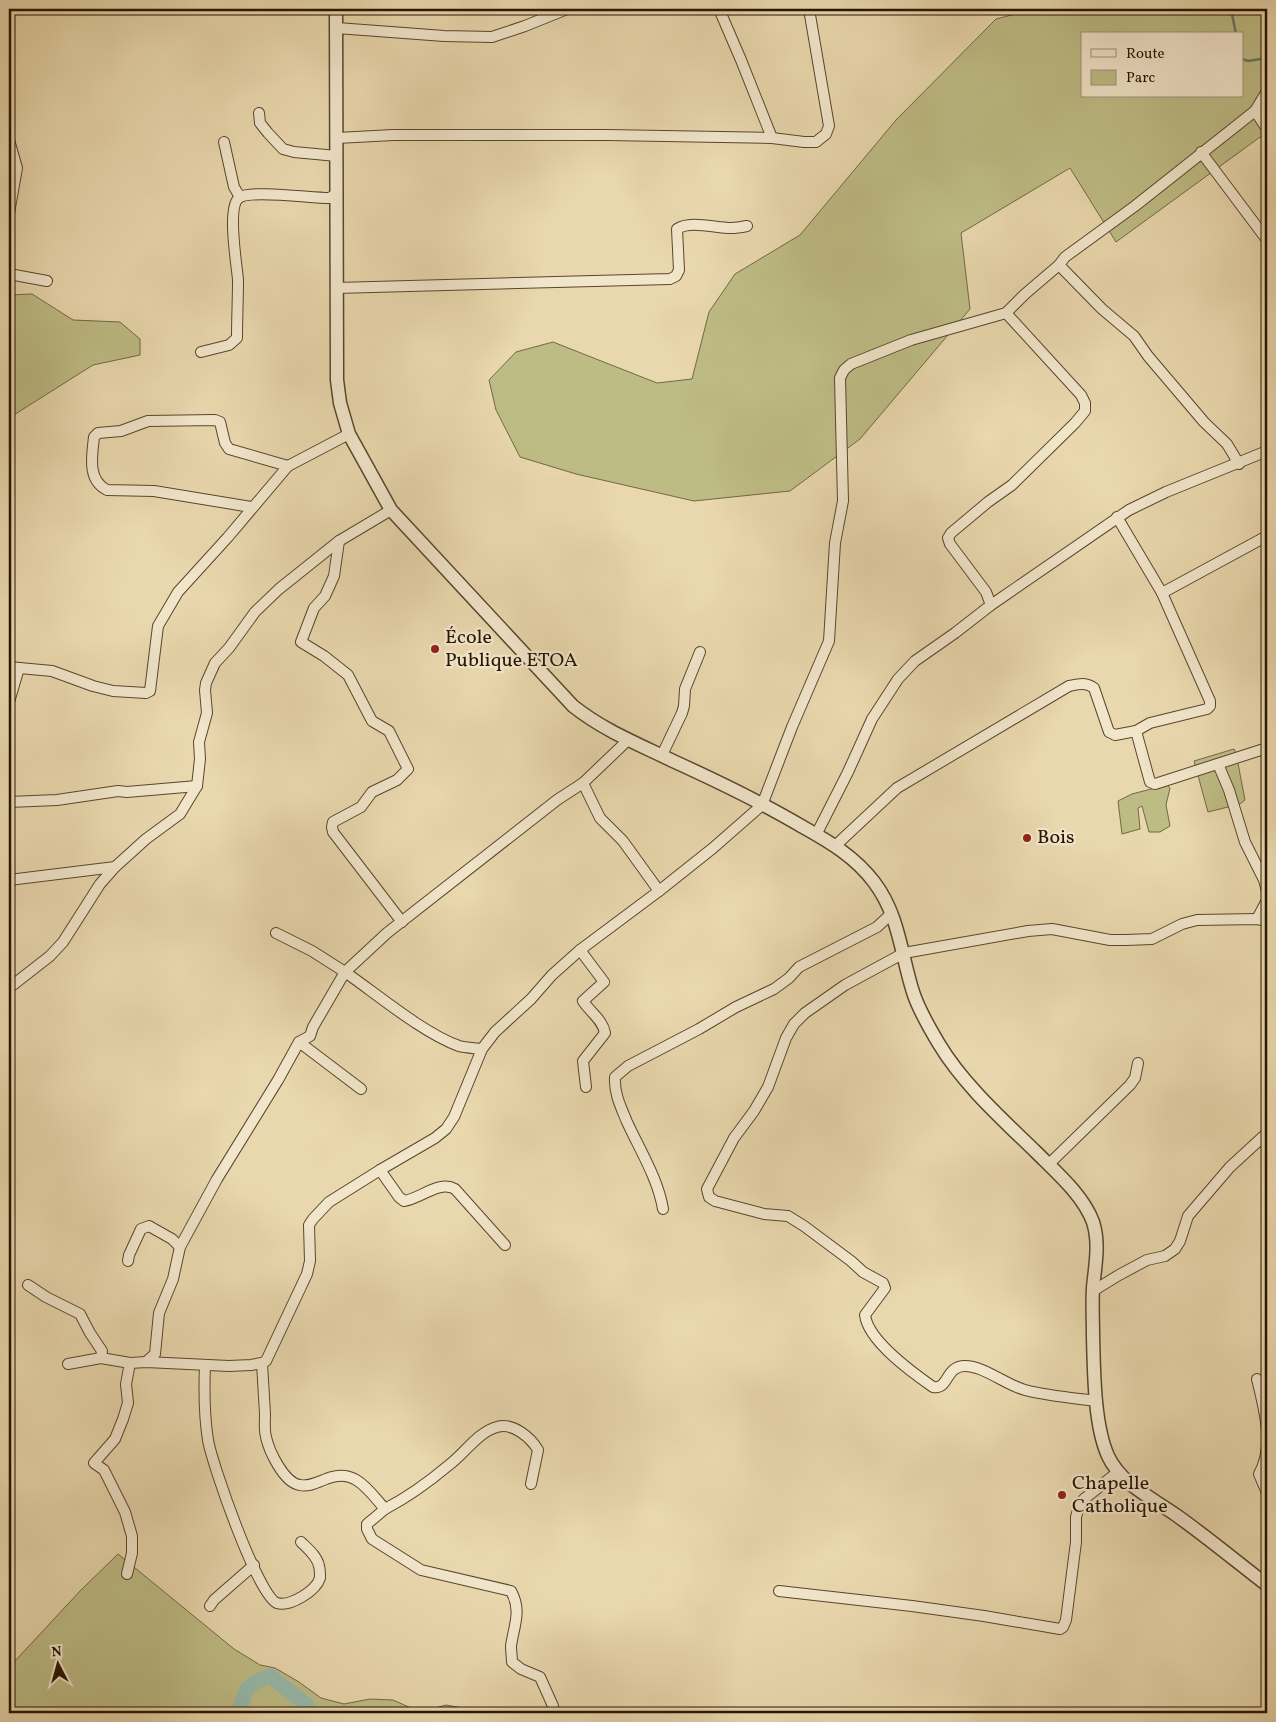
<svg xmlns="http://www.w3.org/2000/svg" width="1276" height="1722" font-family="Vollkorn,serif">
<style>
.green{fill:#bebc85;stroke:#726844;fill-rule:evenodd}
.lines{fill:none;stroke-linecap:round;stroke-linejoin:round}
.stream{stroke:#6a7867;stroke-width:2.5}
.river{stroke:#97baab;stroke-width:15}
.minor-casing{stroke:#58462d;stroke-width:12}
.tertiary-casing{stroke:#58462d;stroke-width:15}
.minor{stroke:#f1e5ca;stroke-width:10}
.tertiary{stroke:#f1e5ca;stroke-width:12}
.poi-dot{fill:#8f2418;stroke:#f1e5ca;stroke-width:2}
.labels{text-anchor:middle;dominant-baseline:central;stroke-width:4.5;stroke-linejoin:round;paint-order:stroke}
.poi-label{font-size:20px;fill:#271502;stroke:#f1e5ca;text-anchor:start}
</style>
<rect width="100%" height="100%" fill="#e9d7ad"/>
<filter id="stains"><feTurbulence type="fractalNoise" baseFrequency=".004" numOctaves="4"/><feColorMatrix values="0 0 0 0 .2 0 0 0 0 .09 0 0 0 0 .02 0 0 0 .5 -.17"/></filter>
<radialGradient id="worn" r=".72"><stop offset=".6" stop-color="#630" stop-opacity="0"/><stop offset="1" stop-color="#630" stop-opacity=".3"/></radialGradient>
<g class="green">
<path d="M1035 9H1267V132L1116 242 1070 168 961 233 970 309 860 439 790 491 694 501 576 474 520 457 496 410 489 380 516 352 553 342 657 383 692 379 709 312 735 274 800 235 896 120 996 19ZM1082 34H1242V96H1082Z"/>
<path d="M32 294 73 320 120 322 140 339V355L93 365 9 418V295Z"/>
<path d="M1234 749 1236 753 1245 800 1240 804 1208 812 1194 761Z"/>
<path d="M1167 785 1170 788 1166 805 1170 826 1160 832H1149L1142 806 1138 808 1140 829 1122 834 1118 801 1132 794Z"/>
<path d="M118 1554 234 1649 260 1665 275 1668 299 1682 321 1698 344 1704 370 1699 393 1700 420 1712 446 1705 489 1713H9V1663L15 1661 81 1590Z"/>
</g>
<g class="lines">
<g class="stream">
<path d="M1231 9 1236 34"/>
<path d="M1242 59 1248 61 1267 58"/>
</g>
<path class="river" d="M239 1713C245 1690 246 1684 270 1676L306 1704 311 1713"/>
<defs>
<g id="minor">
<path d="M719 9 741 60 772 138"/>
<path d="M337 28 444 36 492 37 525 26 567 9"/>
<path d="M1255 111 1267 129"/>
<path d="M259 113 260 123 268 133 283 149 294 152 337 156"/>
<path d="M337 138 393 135H607L772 138 804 142H816L826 134 829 126 809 9"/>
<path d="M9 140 17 168 9 213"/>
<path d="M224 142 234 187 240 197"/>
<path d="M1201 152 1267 240"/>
<path d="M1059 265 1102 309 1134 336 1148 356 1204 422 1227 444 1239 464"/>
<path d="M9 274 47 281"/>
<path d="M336 288 670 279 676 276 679 270 677 229C690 220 715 228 731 228 737 228 742 227 747 226"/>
<path d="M201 352 229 345 237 338C237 318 238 299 238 280 237 265 226 205 240 197 253 190 311 198 329 198L337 194"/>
<path d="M251 507 154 491 107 490C87 480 92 456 94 437L98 433 121 431 148 421 215 420 220 422 225 443 229 449 288 466"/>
<path d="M339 541 334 576 325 596 314 608 301 642 324 656 348 675 372 721 389 731 408 769 397 780 372 792 361 807 333 822 332 827 333 832 402 922"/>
<path d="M1162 593 1267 536"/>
<path d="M991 605 986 592 950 544 948 538 951 533 988 502 1012 485 1075 423 1085 411V403L1081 395 1006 313"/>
<path d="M9 667 52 671 93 686 113 691 146 693 150 691 158 626 178 592 228 537 288 466 349 434"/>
<path d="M9 702 19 668"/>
<path d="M1136 731 1150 782 1155 784 1267 748"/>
<path d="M662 755 682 713 684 706 685 689 700 652"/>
<path d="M1218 764 1229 790 1245 842 1264 880 1267 891"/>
<path d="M9 802 57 800 118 791 127 792 197 786"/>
<path d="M816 835 848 772 872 719 898 679 915 661 955 633 991 605 1129 510 1166 492 1267 451"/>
<path d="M835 846 897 788 1069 686C1079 684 1086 682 1094 688L1109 732 1115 735 1136 731 1150 723 1207 709 1210 706V701L1162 593 1117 517"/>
<path d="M9 880 115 867"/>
<path d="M659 891 713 848 762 805 792 727 829 641 835 543 843 501 840 378 844 370 851 364 911 340 1006 313 1025 294 1059 265 1065 257 1135 206 1255 111 1267 91"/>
<path d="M1257 919 1267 900"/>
<path d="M276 933 312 951 345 972 387 933 557 800 583 783 628 740"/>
<path d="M580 950 604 982 583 1001C590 1012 603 1020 605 1033L583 1061 586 1087"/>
<path d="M9 988 50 956 63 942 100 884 115 867 146 839 180 814 197 786 200 759 199 742 207 713 205 690 206 683 215 663 229 648 255 612 279 589 339 541 391 510"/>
<path d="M361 1089 299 1042 310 1036 313 1027 345 972C378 995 423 1033 459 1046 466 1048 475 1048 482 1049"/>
<path d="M1049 1164 1130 1085 1135 1078 1138 1063"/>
<path d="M380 1170 399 1197 404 1201C420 1199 439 1180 455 1189L505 1245"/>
<path d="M663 1209C658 1179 640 1150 627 1122 621 1107 614 1094 615 1077L628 1066 699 1029 736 1007 774 989 789 978 799 967 877 927 892 913"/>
<path d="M128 1261 129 1255 141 1229 149 1226 172 1239 180 1247"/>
<path d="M28 1285 46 1297 80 1314 90 1333 102 1351 101 1358"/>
<path d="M1093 1291 1119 1275 1147 1260 1165 1256 1175 1249 1180 1241 1188 1216 1230 1167 1267 1133"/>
<path d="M146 1362 155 1354 159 1313 173 1279 180 1247 217 1179 278 1080 299 1042"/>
<path d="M262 1363C263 1380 264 1397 265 1414 265 1421 264 1429 266 1437 269 1451 284 1483 300 1485 309 1487 318 1482 326 1479 355 1467 368 1490 385 1509 408 1497 430 1481 449 1465 464 1454 478 1432 497 1427 513 1422 531 1438 538 1450L531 1484"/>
<path d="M68 1364 101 1358 130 1363 146 1362 229 1366 251 1365 262 1363 266 1361 307 1274 310 1261 309 1225 313 1219 329 1202 380 1170 435 1138 446 1129 454 1117 482 1049 495 1032 531 999 552 975 580 950 659 891 623 841 600 818 583 783"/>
<path d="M205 1365C204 1390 204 1415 208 1440 212 1464 258 1596 277 1603 290 1607 316 1591 320 1578 320 1575 320 1569 319 1566 317 1556 308 1549 301 1542"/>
<path d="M1257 1379C1264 1408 1275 1446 1259 1474L1267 1493"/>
<path d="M1097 1401C1073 1398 1048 1396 1025 1390 1006 1385 984 1366 965 1366 945 1366 949 1390 933 1387 913 1373 868 1341 865 1315L885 1288 883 1283 863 1272 851 1261 804 1226 788 1216 764 1214 715 1201 709 1197 707 1189 734 1138 754 1111 768 1087 786 1038 794 1024 805 1013 845 985 904 953 1028 931 1052 929 1110 940H1126L1152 939 1182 924 1197 920 1257 919 1267 921"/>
<path d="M385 1509 367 1524V1529L372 1539 421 1570 511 1591C522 1611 514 1625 511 1646 511 1651 512 1657 512 1662L521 1669 540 1677 553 1706"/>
<path d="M127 1574 132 1553V1536L125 1512 104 1470 94 1463 115 1439 123 1419 128 1403 126 1384 130 1363"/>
<path d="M779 1591 912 1606 984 1616 1060 1629 1063 1627 1066 1620 1076 1542V1517L1079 1507 1084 1499 1118 1472"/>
<path d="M210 1606 214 1600 254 1565"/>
</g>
<path id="tertiary" d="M336 9 337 380 340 403 349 434 391 510 573 706C603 730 638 744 673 761 717 781 761 802 803 827 830 842 855 857 874 882 900 916 901 957 914 995 920 1012 930 1029 939 1044 963 1084 1002 1119 1036 1152 1056 1172 1083 1195 1093 1222 1100 1244 1095 1266 1093 1288 1092 1304 1093 1321 1093 1336 1094 1371 1094 1425 1108 1456 1121 1484 1152 1498 1176 1515 1207 1537 1237 1562 1267 1585"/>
</defs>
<use href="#minor" class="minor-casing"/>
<use href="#tertiary" class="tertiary-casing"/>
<use href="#minor" class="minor"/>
<use href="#tertiary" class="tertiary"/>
</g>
<g class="poi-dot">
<circle cx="435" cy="649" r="5"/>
<circle cx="1027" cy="838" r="5"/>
<circle cx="1062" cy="1495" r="5"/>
</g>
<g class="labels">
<g class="poi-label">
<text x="445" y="638">École<tspan x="445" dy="23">Publique ETOA</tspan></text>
<text x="1037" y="838">Bois</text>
<text x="1072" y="1484">Chapelle<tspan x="1072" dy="23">Catholique</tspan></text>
</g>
</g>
<rect width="1276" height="1722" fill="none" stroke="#e9d7ad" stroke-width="30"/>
<rect x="10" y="10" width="1256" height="1702" fill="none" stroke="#271502" stroke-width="2.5"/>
<rect x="15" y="15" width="1246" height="1692" fill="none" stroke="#271502"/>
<rect x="1081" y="32" width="162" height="65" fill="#f1e5ca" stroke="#a0927a"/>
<rect x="1091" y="49" width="25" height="8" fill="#f1e5ca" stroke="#a0927a"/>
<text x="1126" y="58" font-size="15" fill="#271502">Route</text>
<rect x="1091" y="70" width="25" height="15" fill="#bebc85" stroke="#a0927a"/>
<text x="1126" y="82" font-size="15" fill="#271502">Parc</text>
<g transform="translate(58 1664) rotate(354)" stroke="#f1e5ca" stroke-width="4" paint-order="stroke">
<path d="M0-4L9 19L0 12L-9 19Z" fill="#271502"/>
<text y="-8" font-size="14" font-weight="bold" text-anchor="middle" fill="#271502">N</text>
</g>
<rect width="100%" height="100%" filter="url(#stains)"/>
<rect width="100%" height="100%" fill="url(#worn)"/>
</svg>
